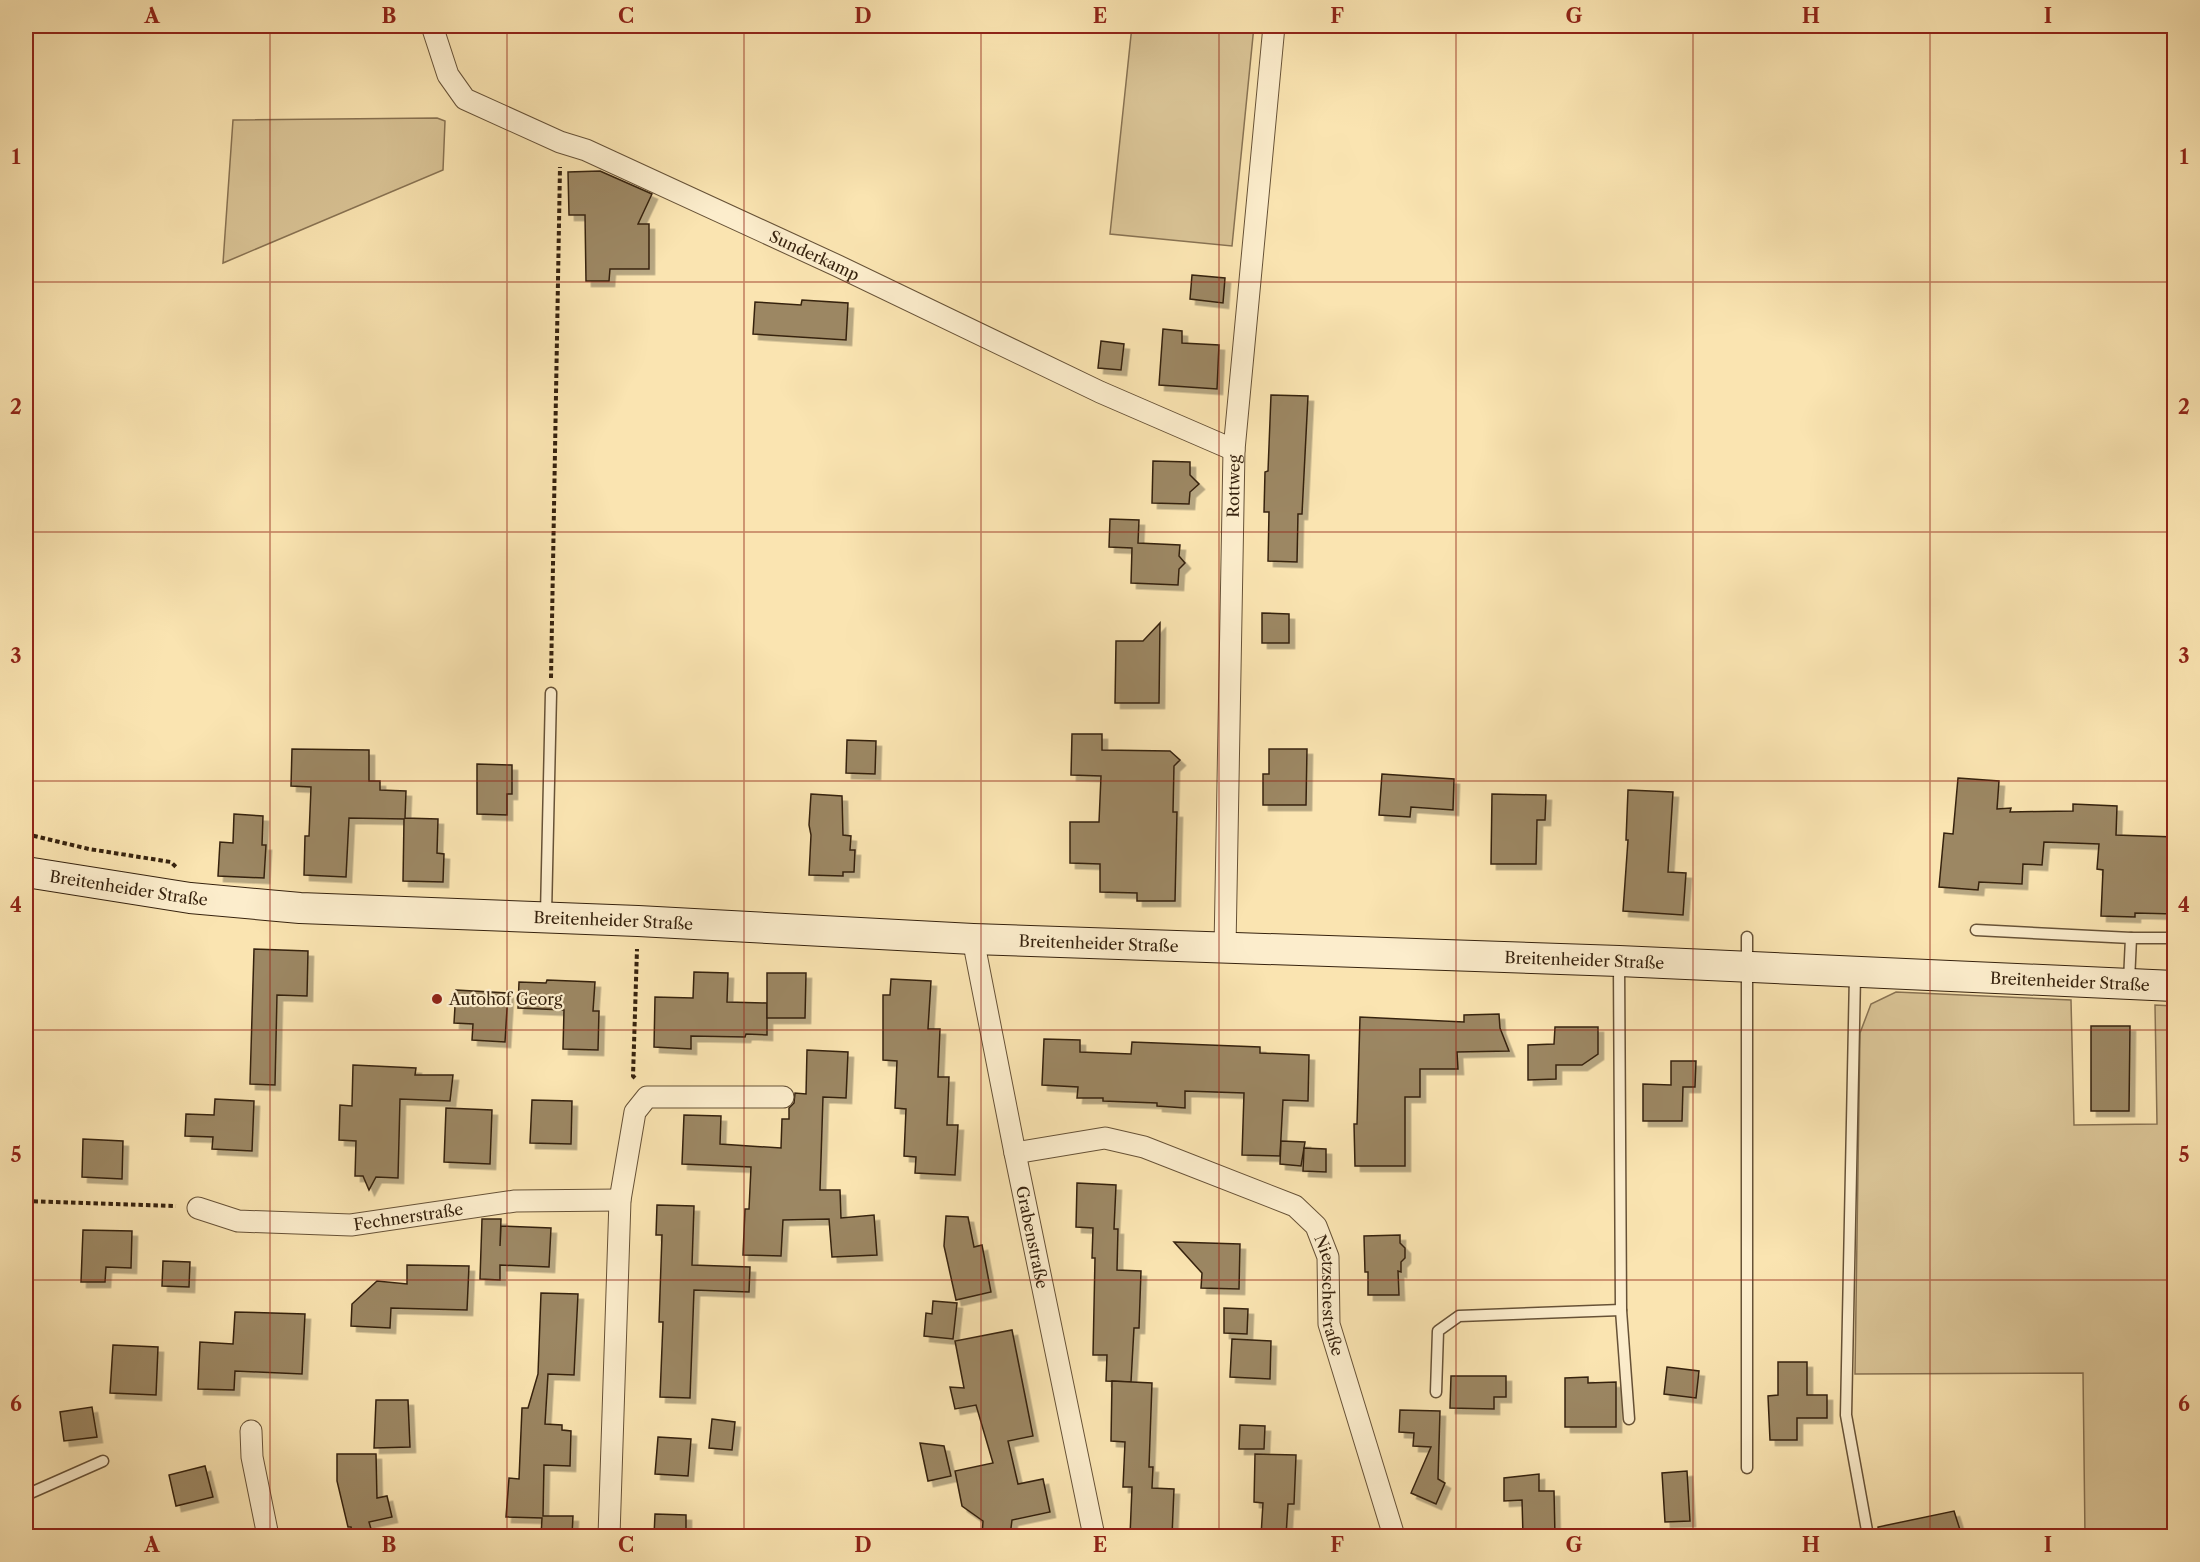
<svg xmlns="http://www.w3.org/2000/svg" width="2200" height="1562" font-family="'Libre Caslon Text',serif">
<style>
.green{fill:#d9c395;stroke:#887252;stroke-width:1.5}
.building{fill:#9c8763;stroke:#36220e;stroke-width:1.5;filter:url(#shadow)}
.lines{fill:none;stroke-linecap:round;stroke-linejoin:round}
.lane-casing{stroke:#675237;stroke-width:13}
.street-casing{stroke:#675237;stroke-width:23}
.secondary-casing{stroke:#36220e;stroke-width:32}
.path{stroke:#36220e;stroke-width:4;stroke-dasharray:4.5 3;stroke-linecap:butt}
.lane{stroke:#fcedcc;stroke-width:10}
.street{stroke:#fcedcc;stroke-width:21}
.secondary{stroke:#fcedcc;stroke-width:30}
.grid{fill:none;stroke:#8f2418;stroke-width:1.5;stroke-opacity:0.55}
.poi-dot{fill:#8f2418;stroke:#fcedcc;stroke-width:2}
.labels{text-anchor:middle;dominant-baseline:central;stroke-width:4.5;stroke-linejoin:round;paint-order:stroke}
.street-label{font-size:16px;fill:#36220e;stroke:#fcedcc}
.poi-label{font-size:16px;fill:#36220e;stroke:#fcedcc;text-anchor:start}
.neatline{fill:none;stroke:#8f2418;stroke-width:2}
.grid-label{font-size:20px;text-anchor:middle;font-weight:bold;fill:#8f2418}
</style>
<defs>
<filter id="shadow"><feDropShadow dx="5.5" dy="5.5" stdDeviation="0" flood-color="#0004"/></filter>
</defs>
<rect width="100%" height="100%" fill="#fae4b1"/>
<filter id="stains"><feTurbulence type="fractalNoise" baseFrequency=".00333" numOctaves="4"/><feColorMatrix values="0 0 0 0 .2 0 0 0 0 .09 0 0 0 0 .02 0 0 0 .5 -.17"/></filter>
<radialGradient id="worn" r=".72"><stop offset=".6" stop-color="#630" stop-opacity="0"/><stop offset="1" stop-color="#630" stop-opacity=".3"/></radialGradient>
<g class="green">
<path d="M1132 26H1254L1232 246 1110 234Z"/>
<path d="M437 118 445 121 443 170 223 263 233 120Z"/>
<path d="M1896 992 2071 1000 2074 1125 2157 1124 2155 1005 2174 1006V1536H2085L2083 1373 1855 1374 1860 1033 1871 1004Z"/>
</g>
<g class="building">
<path d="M600 171 652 194 638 224H649V269H610L609 281H586L585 215H569L568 172Z"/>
<path d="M1192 275 1225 278 1223 303 1190 299Z"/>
<path d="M802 300 848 303 846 340 753 334 755 302 801 305Z"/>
<path d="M1163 329 1182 331V343L1219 345 1217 389 1159 385Z"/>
<path d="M1101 341 1124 344 1121 370 1098 368Z"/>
<path d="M1271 395 1308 396 1302 514H1298L1297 562 1268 561 1269 512H1264L1265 472 1268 471Z"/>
<path d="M1153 461 1190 462V475L1199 484 1190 492 1189 504 1152 503Z"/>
<path d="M1110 519 1139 520 1138 543 1180 545 1179 556 1185 563 1179 569 1178 585 1131 583 1132 548 1109 547Z"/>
<path d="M1262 613 1289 614V643H1262Z"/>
<path d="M1160 623 1159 703H1115L1116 641H1143Z"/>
<path d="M1072 734H1102V750L1170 751 1180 760 1174 766 1173 812H1177L1175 901H1137V893L1100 892V864L1070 863V822H1099L1101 776 1071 775Z"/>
<path d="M847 740 876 741 875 774 846 773Z"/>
<path d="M292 749 369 750V781H380V790L406 791 405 818 438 819 437 853 444 854 443 882 403 881 404 819 349 818 346 877 304 875 305 836H309L311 787 291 786Z"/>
<path d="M1269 749H1307L1306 805H1263V774H1269Z"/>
<path d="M477 764 512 765V794H507V815L477 814Z"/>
<path d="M1382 774 1454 779 1453 810 1411 807 1410 817 1379 815Z"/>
<path d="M1958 778 1999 781 1997 809 2011 808 2010 812 2073 811V804L2117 806 2116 835 2175 837V914L2135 913V917L2101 916 2103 870 2097 869 2099 844 2044 842 2042 865 2023 864 2022 884 1979 882 1978 890 1939 887 1944 833 1953 834Z"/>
<path d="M1628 790 1673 792 1668 872 1686 873 1683 915 1623 911 1628 840H1626Z"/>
<path d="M811 794 842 796 843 835 851 836 850 850H855L854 872H843V876L809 875 811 835 809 825Z"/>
<path d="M1492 794 1546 795 1545 820H1537L1536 864H1491Z"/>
<path d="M234 814 263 816 262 845H266L264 878 218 876 220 842 233 843Z"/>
<path d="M254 949 308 951 307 996 277 995 275 1085 250 1084Z"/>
<path d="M694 972 728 973 727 1002 767 1003V1035L746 1034 745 1037 691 1036V1049L654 1047 655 997 693 998Z"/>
<path d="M767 973H806L805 1018H767Z"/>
<path d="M891 979 931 981 928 1029H940L938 1077H949L947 1125H958L955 1175 915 1173 916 1157 904 1156 906 1109 895 1108 897 1061 883 1060V995H890Z"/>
<path d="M547 980 595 982 593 1011H599L598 1050 563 1049 564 1010 518 1008 519 982 546 983Z"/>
<path d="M456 990 508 993 505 1042 472 1040 473 1024 454 1023Z"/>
<path d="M1499 1014 1500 1028 1509 1051 1457 1052 1458 1069H1420V1097H1405V1166H1355L1354 1124H1357L1360 1017 1464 1022V1015Z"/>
<path d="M2091 1026H2130L2129 1111H2091Z"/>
<path d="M1555 1027H1598V1054L1582 1065H1556V1079L1528 1080V1045L1554 1044Z"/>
<path d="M1044 1039 1080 1040V1052L1131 1054 1132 1042 1260 1047V1053L1309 1055 1308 1101 1283 1100 1280 1156 1242 1155 1244 1093 1185 1091V1108L1157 1106V1103L1103 1101V1098H1077L1078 1087 1042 1085Z"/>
<path d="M807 1050 848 1052 846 1098 823 1097 820 1190H840L841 1218 874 1215 877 1255 832 1257 829 1219 783 1220 781 1256 743 1255 745 1209H749L751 1167 682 1164 684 1115 721 1116 720 1144 781 1148 782 1119H789V1108L794 1103 795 1093 806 1094Z"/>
<path d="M1671 1061H1696L1695 1087H1683L1682 1121H1643V1084L1671 1085Z"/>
<path d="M353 1065 416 1068 415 1075H453L450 1101 400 1099 398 1178 376 1177 369 1190 363 1176H355L356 1141 339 1140 340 1105 352 1106Z"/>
<path d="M215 1099 254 1101 252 1151 212 1149 213 1137 185 1136 186 1114 214 1115Z"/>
<path d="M532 1100 572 1101 571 1144 530 1143Z"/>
<path d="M446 1108 492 1110 490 1164 444 1162Z"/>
<path d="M83 1139 123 1141 122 1179 82 1177Z"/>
<path d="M1281 1141 1305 1142 1301 1166 1280 1164Z"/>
<path d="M1304 1148 1326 1149V1172L1303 1171Z"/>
<path d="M1077 1183 1116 1185 1114 1229H1118L1117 1270 1141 1271 1139 1328H1134L1131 1382 1106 1381 1107 1355H1093L1095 1258H1092L1093 1228 1076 1227Z"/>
<path d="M657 1205 694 1206 692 1265 750 1267 749 1292 694 1290 690 1398 660 1397 663 1322H659L662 1235H656Z"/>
<path d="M946 1216 968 1217 974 1247 982 1245 991 1292 956 1300 944 1246Z"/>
<path d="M482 1219H501L500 1246 501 1226 551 1228 549 1267 500 1265V1280L480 1279Z"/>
<path d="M83 1230 132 1231 131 1268 106 1267 105 1282H81Z"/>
<path d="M1400 1235V1243L1405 1248V1258L1401 1262V1272L1398 1271 1399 1295H1368V1272H1365L1364 1236Z"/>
<path d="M1174 1242 1240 1244 1239 1289 1201 1288 1202 1273Z"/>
<path d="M163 1261 190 1262 189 1287 162 1286Z"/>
<path d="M407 1265 469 1266 467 1310 391 1308 390 1328 351 1326 352 1304 377 1281 407 1284Z"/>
<path d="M541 1293 578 1294 574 1375 548 1374 545 1424 562 1425V1430L571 1431 570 1466 544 1465 543 1516H573L572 1536H541L542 1518 506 1517 509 1478 519 1479 522 1408H528L538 1374Z"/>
<path d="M933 1301 957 1303 953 1339 924 1336 926 1313 932 1314Z"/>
<path d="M1224 1308 1248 1309 1247 1334 1224 1333Z"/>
<path d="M235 1312 305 1314 302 1374 235 1371 234 1390 198 1389 200 1342 233 1344Z"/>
<path d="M1012 1330 1033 1436 1008 1441 1018 1484 1043 1479 1050 1512 1012 1520 1010 1536H982L983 1521 962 1506 955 1471 993 1463 976 1405 955 1409 950 1387 964 1388 955 1341Z"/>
<path d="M1232 1339 1271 1341 1270 1379 1230 1377Z"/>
<path d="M113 1345 158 1347 156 1395 110 1393Z"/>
<path d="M1778 1362H1807V1395H1827V1418H1797V1440H1770L1768 1396 1778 1395Z"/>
<path d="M1667 1367 1699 1371 1696 1398 1664 1394Z"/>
<path d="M1451 1376H1506V1397H1494V1409L1450 1408Z"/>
<path d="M1588 1377V1383L1616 1382V1427H1565V1378Z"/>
<path d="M1112 1381 1152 1383 1149 1467H1153L1152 1488 1174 1489 1172 1536H1130L1132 1487H1123L1125 1442 1111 1441Z"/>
<path d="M376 1400H408L410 1447 374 1448Z"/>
<path d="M92 1407 97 1437 64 1441 60 1412Z"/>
<path d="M1400 1410 1440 1411 1438 1479 1445 1483 1436 1504 1411 1493 1431 1447 1413 1446 1414 1433 1399 1432Z"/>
<path d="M712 1419 735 1422 732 1450 709 1448Z"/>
<path d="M1240 1425 1265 1426 1264 1449H1239Z"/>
<path d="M658 1437 691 1439 688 1476 655 1474Z"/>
<path d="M920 1443 944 1446 951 1476 928 1481Z"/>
<path d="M337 1454H376L377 1498 387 1496 392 1517 369 1522 373 1536H353L351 1527H348L337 1481Z"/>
<path d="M1255 1454 1296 1455 1294 1504H1288L1286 1536H1261L1263 1503 1254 1502Z"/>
<path d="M205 1466 213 1497 176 1506 169 1475Z"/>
<path d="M1687 1471 1690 1521 1665 1522 1662 1473Z"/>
<path d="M1539 1474V1491H1554L1555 1536H1523L1522 1500 1504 1501V1478Z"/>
<path d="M1954 1511 1962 1536H1879L1878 1527Z"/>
<path d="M655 1514 686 1515V1536H654Z"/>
</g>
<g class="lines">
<defs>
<g id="lane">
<path d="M546 914 551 693"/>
<path d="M1976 930 2131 938 2129 981"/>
<path d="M2131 938H2174"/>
<path d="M1619 964 1621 1310 1629 1419"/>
<path d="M1855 975 1846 1415 1868 1536"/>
<path d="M1436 1392 1438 1331 1459 1316 1621 1310"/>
<path d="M1747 1468V937"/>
<path d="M26 1495 103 1461"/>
</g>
<g id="street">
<path id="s1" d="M432 26 448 75 465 99 560 142 586 150 838 266 1100 392 1234 450"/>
<path id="s2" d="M973 939 1015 1153 1094 1536"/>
<path id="s3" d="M1225 948 1234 450 1274 26"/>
<path id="s4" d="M1015 1153 1105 1138 1144 1147 1295 1206 1316 1226 1328 1257 1329 1324 1394 1536"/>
<path id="s5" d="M198 1208 238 1221 351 1225 515 1201 620 1200"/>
<path d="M251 1431 252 1457 268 1536"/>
<path d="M609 1536 620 1200 635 1112 647 1097H783"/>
</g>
<g id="secondary">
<path id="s6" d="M26 872 190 898 300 908 638 921 973 939 1619 961 2174 986"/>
</g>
</defs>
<use href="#lane" class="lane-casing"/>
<use href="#street" class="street-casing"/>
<use href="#secondary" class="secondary-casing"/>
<g class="path">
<path d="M551 678 560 167"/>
<path d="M26 834 89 849 171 862 176 867"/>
<path d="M635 1078 633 1076 637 949"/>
<path d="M26 1201 176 1206"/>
</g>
<use href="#lane" class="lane"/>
<use href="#street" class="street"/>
<use href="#secondary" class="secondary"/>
</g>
<path class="grid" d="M270 26V1536M507 26V1536M744 26V1536M981 26V1536M1219 26V1536M1456 26V1536M1693 26V1536M1930 26V1536M26 282H2174M26 532H2174M26 781H2174M26 1030H2174M26 1280H2174"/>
<circle class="poi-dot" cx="437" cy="999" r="6"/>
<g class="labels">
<g class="street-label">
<text stroke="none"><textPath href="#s1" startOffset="464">Sunderkamp</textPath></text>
<text stroke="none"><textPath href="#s3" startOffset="462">Rottweg</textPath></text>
<text stroke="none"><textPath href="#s6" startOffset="104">Breitenheider Straße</textPath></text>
<text stroke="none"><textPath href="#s6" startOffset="590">Breitenheider Straße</textPath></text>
<text stroke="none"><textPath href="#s6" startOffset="1076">Breitenheider Straße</textPath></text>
<text stroke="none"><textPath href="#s6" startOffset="1562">Breitenheider Straße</textPath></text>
<text stroke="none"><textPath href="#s6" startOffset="2048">Breitenheider Straße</textPath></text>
<text stroke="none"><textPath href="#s5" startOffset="213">Fechnerstraße</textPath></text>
<text stroke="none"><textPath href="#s2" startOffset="304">Grabenstraße</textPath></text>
<text stroke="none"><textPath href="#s4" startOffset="394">Nietzschestraße</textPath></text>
</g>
<g class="poi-label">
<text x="449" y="999">Autohof Georg</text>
</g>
</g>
<rect width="2200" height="1562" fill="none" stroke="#fae4b1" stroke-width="66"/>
<rect x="33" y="33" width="2134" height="1496" class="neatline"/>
<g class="grid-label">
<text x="152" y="23">A</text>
<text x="389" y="23">B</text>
<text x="626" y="23">C</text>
<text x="863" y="23">D</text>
<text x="1100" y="23">E</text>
<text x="1337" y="23">F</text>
<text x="1574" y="23">G</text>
<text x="1811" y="23">H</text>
<text x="2048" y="23">I</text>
<text x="16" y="164">1</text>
<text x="2184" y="164">1</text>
<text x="16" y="414">2</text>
<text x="2184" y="414">2</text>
<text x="16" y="663">3</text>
<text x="2184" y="663">3</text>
<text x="16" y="912">4</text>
<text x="2184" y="912">4</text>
<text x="16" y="1162">5</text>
<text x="2184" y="1162">5</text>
<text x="16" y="1411">6</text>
<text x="2184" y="1411">6</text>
<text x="152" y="1552">A</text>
<text x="389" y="1552">B</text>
<text x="626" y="1552">C</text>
<text x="863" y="1552">D</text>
<text x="1100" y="1552">E</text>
<text x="1337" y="1552">F</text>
<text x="1574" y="1552">G</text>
<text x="1811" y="1552">H</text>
<text x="2048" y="1552">I</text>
</g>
<rect width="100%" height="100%" filter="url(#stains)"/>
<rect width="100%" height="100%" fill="url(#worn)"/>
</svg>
